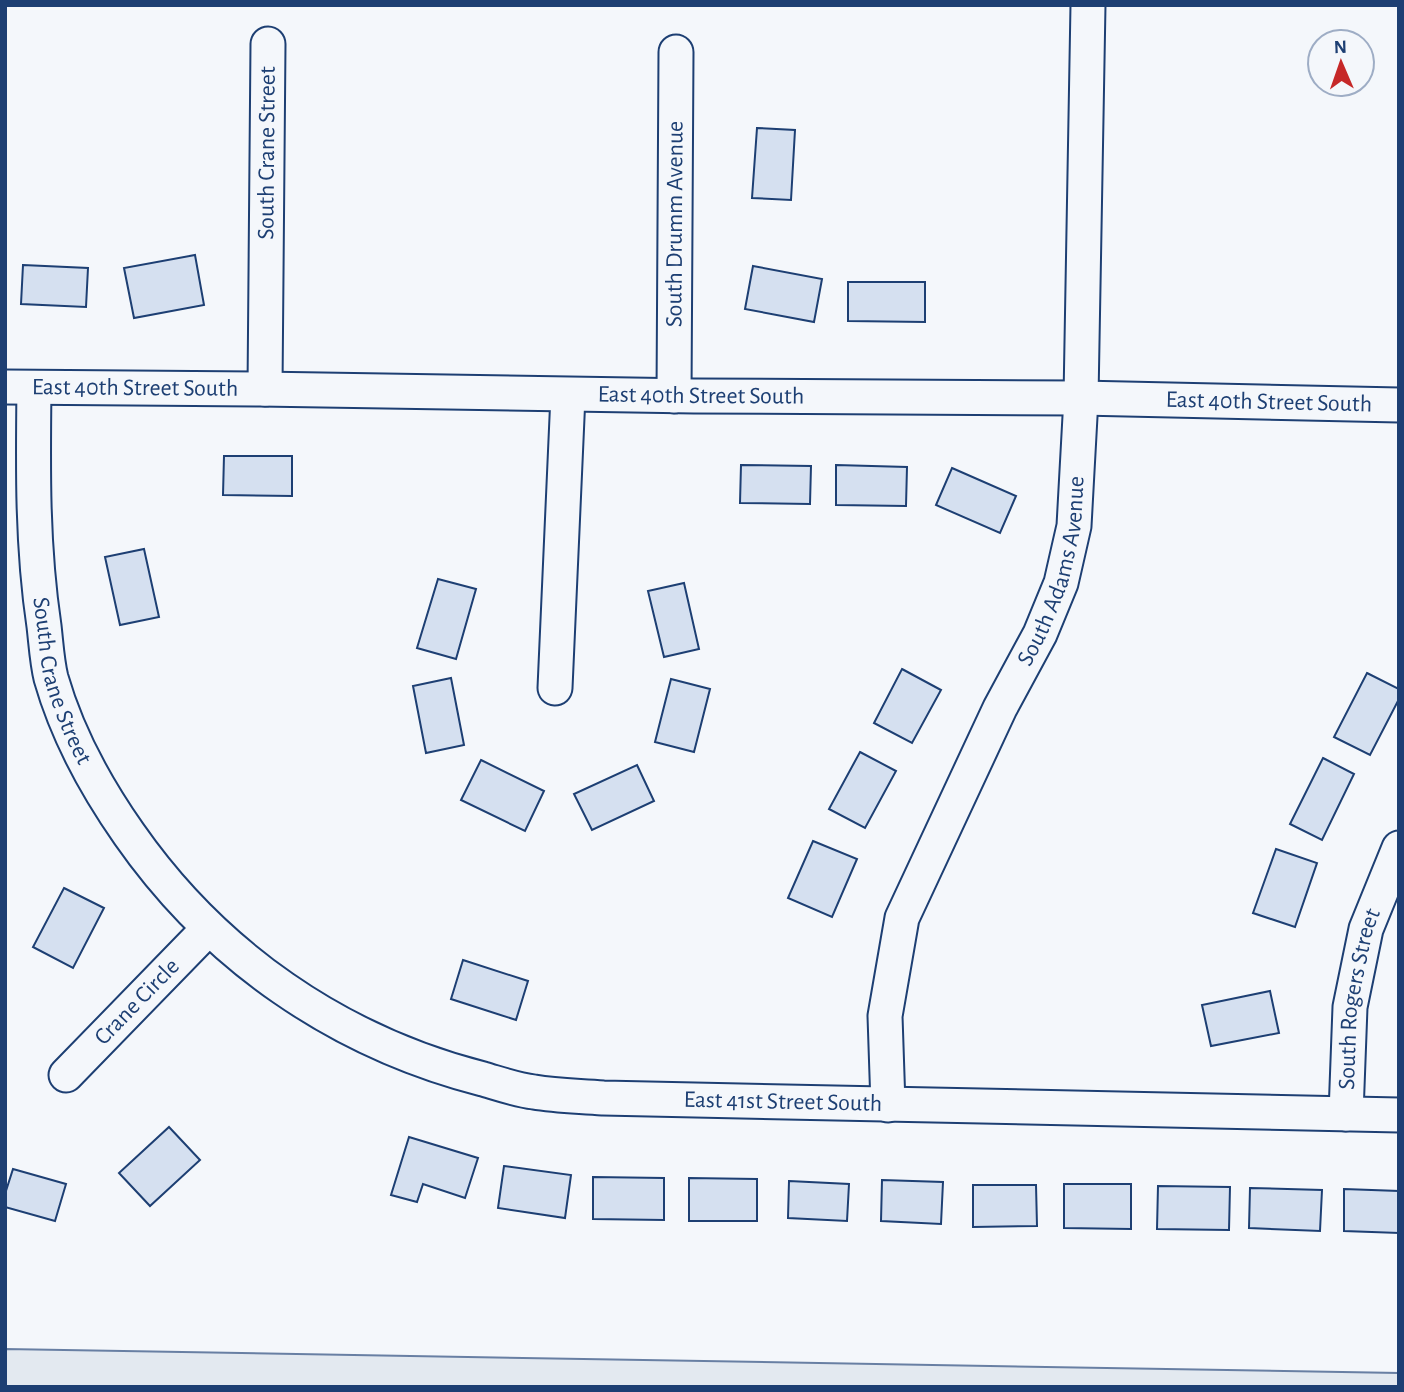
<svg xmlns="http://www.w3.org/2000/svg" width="1404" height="1392" font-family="'Alegreya Sans',sans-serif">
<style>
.green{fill:#e3e9f0;stroke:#687fa3;stroke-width:2}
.building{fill:#d5e0f0;stroke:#1d3f73;stroke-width:2}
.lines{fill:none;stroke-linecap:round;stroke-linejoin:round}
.minor-casing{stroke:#1d3f73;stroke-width:37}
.minor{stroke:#f4f7fb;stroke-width:33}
.labels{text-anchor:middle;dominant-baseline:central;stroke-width:5;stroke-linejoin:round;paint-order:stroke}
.street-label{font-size:24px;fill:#1d3f73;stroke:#f4f7fb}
</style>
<rect width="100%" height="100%" fill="#f4f7fb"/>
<path class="green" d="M5 1349 1399 1373V1387H5Z"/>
<g class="building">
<path d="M757 128 795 130 791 200 752 198Z"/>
<path d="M195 255 204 305 134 318 124 268Z"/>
<path d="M23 265 88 268 86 307 21 304Z"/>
<path d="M753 266 822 279 814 322 745 309Z"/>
<path d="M848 282H925V322L848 321Z"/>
<path d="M224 456H292V496L223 495Z"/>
<path d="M741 465 811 466 810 504 740 503Z"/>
<path d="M836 465 907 467 906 506 836 505Z"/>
<path d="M952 468 1016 496 1000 533 936 505Z"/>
<path d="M144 549 159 617 120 625 105 557Z"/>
<path d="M438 579 476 589 456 659 417 648Z"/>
<path d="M684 583 699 649 664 657 648 591Z"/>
<path d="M902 669 941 690 912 743 874 723Z"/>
<path d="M1367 673 1399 689V699L1370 755 1334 737Z"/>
<path d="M451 678 464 745 426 753 413 686Z"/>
<path d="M671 679 710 689 694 752 655 742Z"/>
<path d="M860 752 896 771 865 828 829 809Z"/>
<path d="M1323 758 1354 774 1322 840 1290 824Z"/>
<path d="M481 760 544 791 525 831 461 800Z"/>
<path d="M637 765 654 801 592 830 574 794Z"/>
<path d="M813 841 857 859 832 917 788 898Z"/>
<path d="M1276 849 1317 863 1295 927 1253 913Z"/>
<path d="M64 888 104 908 73 968 33 947Z"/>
<path d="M463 960 528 981 516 1020 451 999Z"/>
<path d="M1270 991 1279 1033 1211 1046 1202 1005Z"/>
<path d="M169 1127 200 1160 150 1206 119 1173Z"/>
<path d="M409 1137 478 1158 465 1198 423 1184 417 1202 391 1195Z"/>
<path d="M504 1166 571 1175 565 1218 498 1208Z"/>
<path d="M13 1169 66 1184 55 1221 5 1207V1194Z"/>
<path d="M593 1177 664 1178V1220L593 1219Z"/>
<path d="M689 1178 757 1179V1221H689Z"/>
<path d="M882 1180 943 1182 941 1224 881 1221Z"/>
<path d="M789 1181 849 1184 847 1221 788 1218Z"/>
<path d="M1064 1184H1131V1229L1064 1228Z"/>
<path d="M973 1185H1036L1037 1226 973 1227Z"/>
<path d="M1158 1186 1230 1187 1229 1230 1157 1229Z"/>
<path d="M1250 1188 1322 1190 1320 1231 1249 1228Z"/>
<path d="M1344 1189 1399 1191V1233L1344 1231Z"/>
</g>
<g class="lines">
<defs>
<g id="minor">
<path id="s1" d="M5 387 260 389 694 396 1081 398 1399 405"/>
<path id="s2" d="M34 388C33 468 32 546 44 626 46 643 47 662 51 678 67 734 96 787 129 834 214 956 338 1042 483 1079 500 1084 517 1090 534 1092 557 1096 580 1096 603 1098L1399 1115"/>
<path id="s3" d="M265 389 268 44"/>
<path id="s4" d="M674 396 676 52"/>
<path d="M555 688 568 395"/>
<path id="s5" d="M66 1075 208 929"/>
<path id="s6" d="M888 1105 885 1016 902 918 1000 708 1040 634 1061 583 1074 526 1081 398 1088 5"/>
<path id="s7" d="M1346 1114 1350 1007 1366 929 1399 848"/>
</g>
</defs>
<use href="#minor" class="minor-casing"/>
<use href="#minor" class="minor"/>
</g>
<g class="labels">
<g class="street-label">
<text stroke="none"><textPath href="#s3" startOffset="236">South Crane Street</textPath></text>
<text stroke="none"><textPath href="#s4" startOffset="172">South Drumm Avenue</textPath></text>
<text stroke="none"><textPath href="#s1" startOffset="130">East 40th Street South</textPath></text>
<text stroke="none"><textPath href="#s1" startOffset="696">East 40th Street South</textPath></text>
<text stroke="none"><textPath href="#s1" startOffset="1264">East 40th Street South</textPath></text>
<text stroke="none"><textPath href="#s6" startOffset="569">South Adams Avenue</textPath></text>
<text stroke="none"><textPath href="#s2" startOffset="296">South Crane Street</textPath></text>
<text stroke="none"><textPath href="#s7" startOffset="116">South Rogers Street</textPath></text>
<text stroke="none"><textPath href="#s5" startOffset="102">Crane Circle</textPath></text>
<text stroke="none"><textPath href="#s2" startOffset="1208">East 41st Street South</textPath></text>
</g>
</g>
<rect width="1404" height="1392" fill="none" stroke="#1d3f73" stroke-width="14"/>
<g transform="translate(1341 63) rotate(358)"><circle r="33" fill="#f4f7fb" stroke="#9eadc5" stroke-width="2"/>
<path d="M0-5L12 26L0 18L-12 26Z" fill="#c62828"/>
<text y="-10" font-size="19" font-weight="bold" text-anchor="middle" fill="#1d3f73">N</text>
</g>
</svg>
